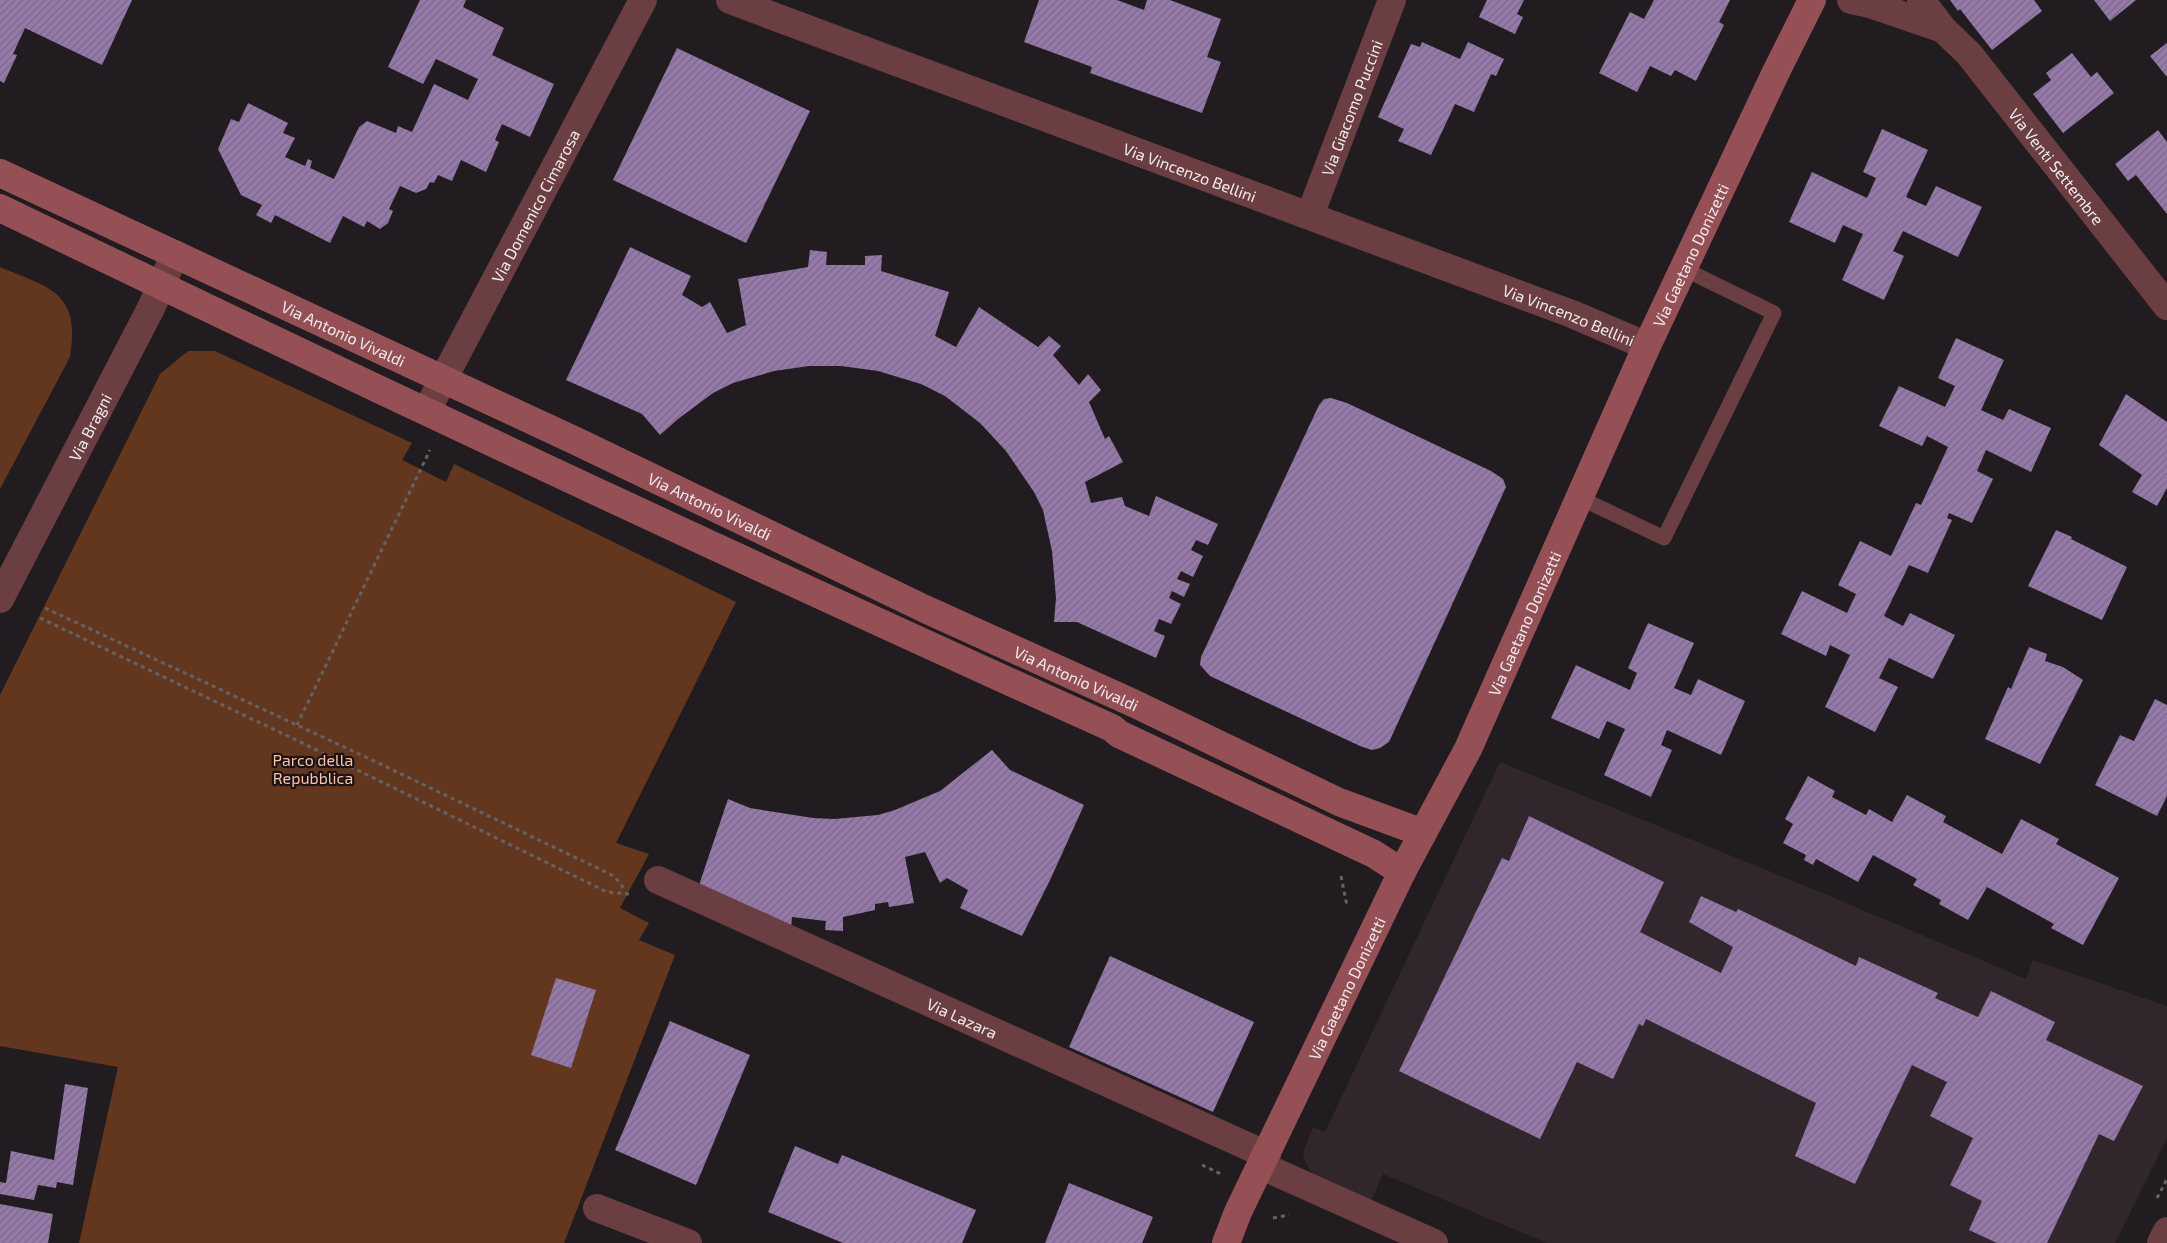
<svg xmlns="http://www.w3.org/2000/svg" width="2167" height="1243" font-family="'Exo 2',sans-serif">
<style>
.built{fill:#30262c}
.green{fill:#63371d}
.building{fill:url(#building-hatch)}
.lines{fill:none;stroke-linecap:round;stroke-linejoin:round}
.path{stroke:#666264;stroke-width:3;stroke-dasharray:4 4;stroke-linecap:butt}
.lane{stroke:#6b3f41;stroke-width:15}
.street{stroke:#6b3f41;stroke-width:28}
.secondary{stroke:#955055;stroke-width:28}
.labels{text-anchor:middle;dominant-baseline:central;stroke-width:4.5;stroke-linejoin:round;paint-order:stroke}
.street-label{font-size:16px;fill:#f0ecee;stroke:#181316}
.park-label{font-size:16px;fill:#ffc19f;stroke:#181316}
</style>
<defs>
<pattern id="building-hatch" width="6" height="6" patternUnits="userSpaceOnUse" patternTransform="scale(1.25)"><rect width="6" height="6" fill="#957aa9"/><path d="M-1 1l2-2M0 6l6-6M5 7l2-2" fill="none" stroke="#7a6887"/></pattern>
</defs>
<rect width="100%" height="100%" fill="#211c1f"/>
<path class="built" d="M1500 762 1813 889 2026 979 2033 960 2167 1006V1138L2115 1243H1547L1383 1174 1371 1201 1313 1175 1305 1162 1303 1153 1313 1127 1325 1132Z"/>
<g class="green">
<path d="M0 267C50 288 81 292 70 357L0 489Z"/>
<path d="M188 351H215L412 443 402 460 446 482 454 464 736 602 616 843 649 854 620 908 649 923 639 940 675 955 564 1243H79L118 1067 0 1046V695L160 374Z"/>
</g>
<g class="building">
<path d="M0 0H132L102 65 25 28 13 54 17 55 4 83 0 81Z"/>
<path d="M420 0H466L463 7 504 28 492 55 554 84 530 137 502 124 495 140 499 142 486 172 461 160 452 181 438 175 434 183 430 182 426 189 416 193 400 186 389 209 393 211 388 223 380 229 367 221 364 227 343 216 330 243 275 215 271 223 256 215 262 205 241 195 218 149 231 119 239 122 248 103 288 123 283 133 295 138 285 157 305 166 308 159 312 161 310 168 334 179 359 127 367 121 396 133 398 126 412 132 434 84 468 100 478 79 436 59 423 84 388 67Z"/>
<path d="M1039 0H1117L1144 10 1147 0H1170L1221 19 1207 57 1221 62 1202 113 1090 73 1092 67 1024 42Z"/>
<path d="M1487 0H1524L1517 14 1523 17 1515 34 1479 17Z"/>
<path d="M1654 0H1730L1719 22 1724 25 1696 81 1675 70 1671 76 1650 66 1637 92 1599 73 1630 12 1644 19Z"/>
<path d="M1950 0H2034L2042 11 1992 50 1960 9 1958 11Z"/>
<path d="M2094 0H2136L2110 21Z"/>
<path d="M1422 42 1460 59 1468 42 1504 59 1496 76 1491 74 1474 112 1455 104 1431 155 1398 141 1404 129 1378 117 1411 44 1420 47Z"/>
<path d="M2167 43V77L2150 56Z"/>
<path d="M677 48 810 111 746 243 613 180Z"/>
<path d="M2072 53 2091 77 2097 72 2114 93 2063 133 2033 94 2051 80 2046 73Z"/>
<path d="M1882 129 1928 150 1906 197 1926 206 1936 186 1982 207 1958 257 1903 231 1893 251 1904 256 1884 300 1842 280 1863 234 1843 225 1835 243 1789 222 1812 172 1867 198 1876 178 1863 172Z"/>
<path d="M2158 130 2167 142V214L2136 175 2128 181 2115 164Z"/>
<path d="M630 247 691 276 682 295 702 307 710 302 727 333 746 325 738 279 808 267 810 250 827 252 826 265H865V256L882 255 881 271 949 292 935 336 956 347 979 307 1038 347 1049 336 1061 346 1053 355 1079 385 1088 374 1101 390 1089 402 1105 439 1109 436 1123 462 1085 482 1091 503 1122 497 1125 506 1149 516 1156 496 1218 524 1208 545 1196 540 1191 550 1203 556 1193 577 1181 571 1177 579 1190 584 1184 597 1172 591 1169 598 1181 604 1171 624 1159 619 1154 631 1165 636 1156 658 1077 622H1054L1056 598 1052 551 1043 510 1034 492 1006 451 980 423 945 396 921 384 878 371 841 366H809L774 371 733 383 713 393 678 419 660 435 642 414 566 380Z"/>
<path d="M1956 338 2004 360 1981 410 2003 420 2009 409 2051 428 2031 472 1986 450 1977 471 1993 479 1972 523 1949 513 1947 518 1952 520 1928 573 1909 565 1884 616 1903 626 1910 613 1955 635 1933 679 1889 658 1879 678 1898 687 1875 732 1825 707 1850 655 1830 645 1826 656 1781 634 1802 591 1847 613 1856 594 1838 585 1860 541 1891 556 1916 503 1921 505 1948 447 1927 436 1922 446 1879 426 1899 386 1945 407 1955 386 1938 378Z"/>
<path d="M2126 394 2167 422V488L2157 506 2132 492 2142 475 2099 445Z"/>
<path d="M1331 398 1347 403 1491 471 1503 479 1506 487 1389 742 1380 748 1372 750 1360 746 1210 676 1200 665 1201 657 1319 405 1324 399Z"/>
<path d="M2056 530 2072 537 2071 539 2127 567 2102 620 2028 586Z"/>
<path d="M1648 623 1694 643 1674 688 1691 695 1698 679 1745 701 1721 755 1667 730 1661 745 1672 750 1651 797 1604 775 1625 729 1607 721 1599 739 1551 718 1576 665 1630 690 1637 673 1628 668Z"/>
<path d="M2029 647 2047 654 2045 661 2063 667 2083 680 2040 764 1985 739 2008 687 2011 689Z"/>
<path d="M2155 699 2167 705V796L2157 816 2095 785 2120 735 2134 741Z"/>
<path d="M992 750 1010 770 1084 805 1051 878 1022 936 960 908 968 890 947 878 940 883 925 852 905 857 914 903 889 907 888 902 875 904V910L843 917V931L825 930 826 921 792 917 791 929 769 928 770 915 697 891 728 799 750 808 813 818 834 819 878 815 895 810 940 791Z"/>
<path d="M1808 776 1835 791 1832 797 1866 815 1869 809 1892 822 1907 795 1946 816 1943 822 2002 854 2021 819 2059 839 2056 844 2119 878 2083 945 2051 928 2054 924 1987 887 1968 920 1939 904 1941 900 1913 885 1917 879 1873 855 1858 882 1816 859 1813 865 1804 860 1806 855 1783 843 1793 824 1785 819Z"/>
<path d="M1529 816 1664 882 1640 932 1721 973 1733 947 1689 922 1701 896 1736 912 1738 909 1856 966 1859 957 1938 993 1935 998 1978 1017 1991 991 2055 1022 2046 1040 2143 1086 2114 1141 2099 1134 2047 1243H1997L1969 1230 1982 1201 1950 1185 1973 1138 1930 1116 1947 1082 1912 1065 1855 1184 1795 1156 1816 1103 1646 1019 1643 1026 1639 1024 1613 1079 1577 1062 1540 1139 1399 1071 1502 858 1509 861Z"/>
<path d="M1110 956 1254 1022 1213 1112 1069 1047Z"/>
<path d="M556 978 596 990 571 1068 531 1055Z"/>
<path d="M670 1021 750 1055 696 1185 615 1150Z"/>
<path d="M65 1084 88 1088 73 1185 57 1182 56 1188 38 1185 34 1200 0 1194V1182L6 1183 11 1151 54 1160Z"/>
<path d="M795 1146 838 1164 842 1155 976 1210 962 1243H843L768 1212Z"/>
<path d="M1069 1183 1153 1217 1142 1243H1045Z"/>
<path d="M0 1204 53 1214 48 1243H0Z"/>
</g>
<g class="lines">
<g class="path">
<path d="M45 608 372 760 614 876 626 891"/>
<path d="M40 618 296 740 607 892 629 894"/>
<path d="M297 725 430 450"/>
<path d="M1341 876 1347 906"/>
<path d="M1202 1165 1221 1174"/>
<path d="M2157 1198 2167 1179"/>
<path d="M1273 1218 1289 1215"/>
</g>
<path class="lane" d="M1580 498 1664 538 1774 313 1684 269"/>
<g class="street">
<path id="s1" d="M730 0 1572 314 1640 343 1645 350"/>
<path d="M1851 0 1870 4 1943 29"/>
<path id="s2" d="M1921 0 1943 29 1969 54 2167 306"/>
<path id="s3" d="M1310 215 1392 0"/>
<path id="s4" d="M427 410 643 0"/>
<path id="s5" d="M0 599 151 308 175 254"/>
<path id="s6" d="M658 880 1267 1155"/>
<path d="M1262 1166 1434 1243"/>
<path d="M597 1208 688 1243"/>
<path d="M2161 1243 2167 1231"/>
</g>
<g class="secondary">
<path id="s7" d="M0 173 578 442 925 609 1133 703 1339 802 1423 833"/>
<path d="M0 208C368 386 739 560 1112 728L1119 734 1374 854 1402 872"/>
<path id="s8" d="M1226 1243 1238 1212 1402 872 1468 749 1645 350 1776 72 1812 0"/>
</g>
</g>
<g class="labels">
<g class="street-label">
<text stroke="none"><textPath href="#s3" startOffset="115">Via Giacomo Puccini</textPath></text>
<text stroke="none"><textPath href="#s2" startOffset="215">Via Venti Settembre</textPath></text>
<text stroke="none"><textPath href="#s1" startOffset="491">Via Vincenzo Bellini</textPath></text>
<text stroke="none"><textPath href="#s4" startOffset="231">Via Domenico Cimarosa</textPath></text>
<text stroke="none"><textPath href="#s8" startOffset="1092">Via Gaetano Donizetti</textPath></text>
<text stroke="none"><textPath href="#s1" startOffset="896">Via Vincenzo Bellini</textPath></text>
<text stroke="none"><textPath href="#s7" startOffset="379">Via Antonio Vivaldi</textPath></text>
<text stroke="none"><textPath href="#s5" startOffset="194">Via Bragni</textPath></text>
<text stroke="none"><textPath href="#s7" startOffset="784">Via Antonio Vivaldi</textPath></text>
<text stroke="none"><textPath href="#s8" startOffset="688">Via Gaetano Donizetti</textPath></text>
<text stroke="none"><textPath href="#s7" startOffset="1189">Via Antonio Vivaldi</textPath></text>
<text stroke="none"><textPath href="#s8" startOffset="282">Via Gaetano Donizetti</textPath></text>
<text stroke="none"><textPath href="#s6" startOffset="334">Via Lazara</textPath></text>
</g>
<g class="park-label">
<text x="313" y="759">Parco della<tspan x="313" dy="18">Repubblica</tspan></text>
</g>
</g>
</svg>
